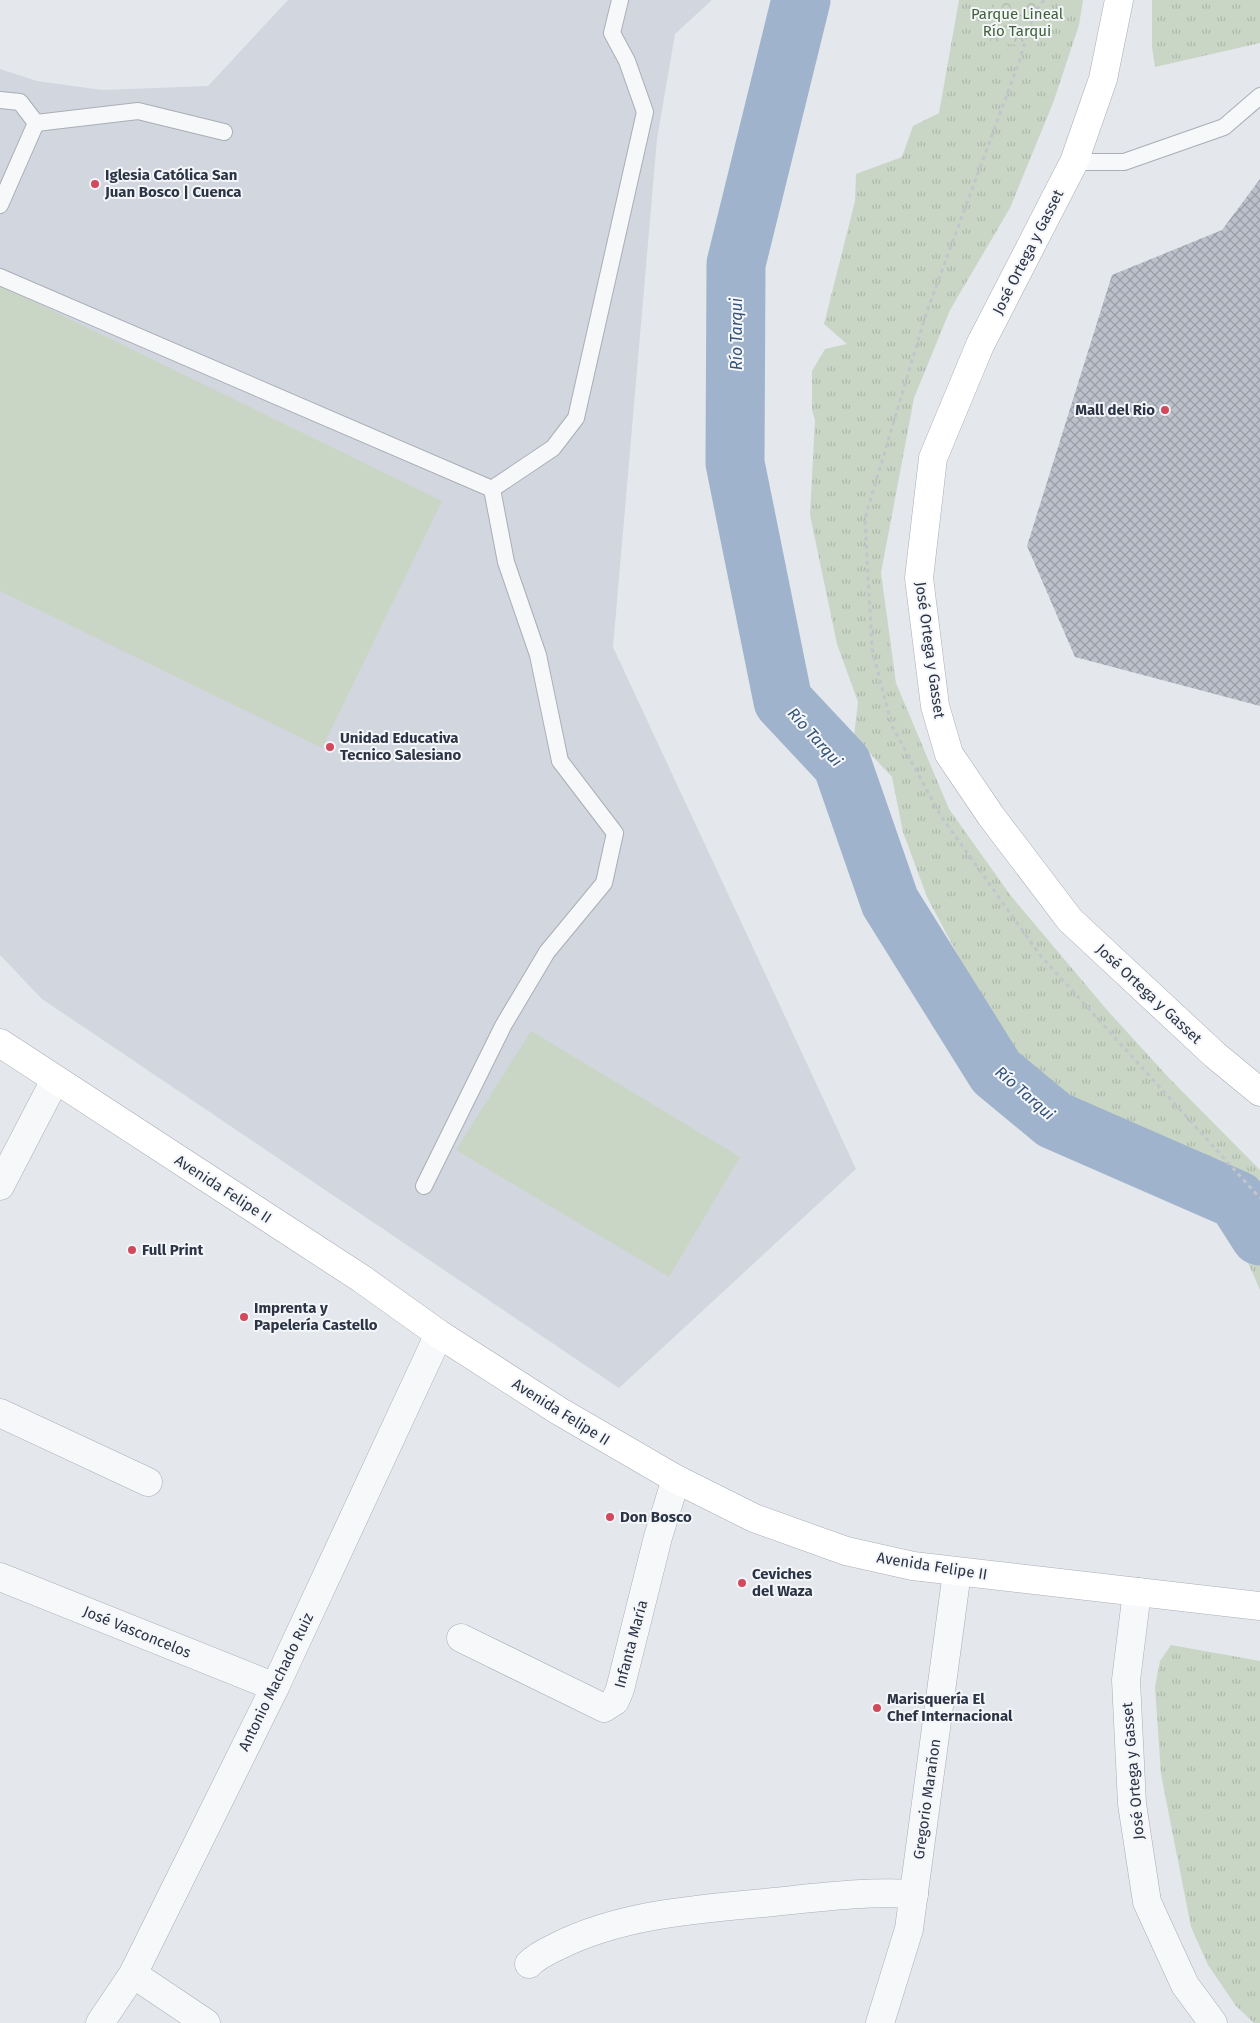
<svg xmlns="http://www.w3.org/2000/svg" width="1260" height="2023" font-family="'Fira Sans',sans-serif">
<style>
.built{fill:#d2d6de}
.grass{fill:url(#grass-tufts)}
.park{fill:url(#park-crowns)}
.pitch{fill:#c9d6c5}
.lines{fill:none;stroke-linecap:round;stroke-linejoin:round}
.river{stroke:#9fb4cc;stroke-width:59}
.building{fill:url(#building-cross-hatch)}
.lane-casing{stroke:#a9aeb7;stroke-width:18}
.street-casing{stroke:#a9aeb7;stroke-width:29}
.secondary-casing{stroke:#a9aeb7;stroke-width:29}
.path{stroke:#c2c5cb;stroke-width:3;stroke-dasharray:4 4;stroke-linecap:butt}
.lane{stroke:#f7f8fa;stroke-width:16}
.street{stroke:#f7f8fa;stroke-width:28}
.secondary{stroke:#fff;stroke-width:28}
.poi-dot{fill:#d1495b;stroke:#f4f6f9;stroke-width:2}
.labels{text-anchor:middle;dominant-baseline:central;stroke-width:4;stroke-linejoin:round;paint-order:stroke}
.park-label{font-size:15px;fill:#3f6138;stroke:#f4f6f9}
.poi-label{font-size:15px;font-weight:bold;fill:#2b3445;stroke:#f4f6f9;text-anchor:start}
.street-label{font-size:15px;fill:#2b3445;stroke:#f4f6f9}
.water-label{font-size:16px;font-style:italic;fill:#34527a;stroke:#f4f6f9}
</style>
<defs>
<pattern id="grass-tufts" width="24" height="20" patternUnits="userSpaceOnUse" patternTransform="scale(1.25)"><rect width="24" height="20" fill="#c9d6c5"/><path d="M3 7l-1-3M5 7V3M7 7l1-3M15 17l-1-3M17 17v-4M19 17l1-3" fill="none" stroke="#adb8ab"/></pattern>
<pattern id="park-crowns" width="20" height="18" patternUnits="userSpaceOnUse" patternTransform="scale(1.25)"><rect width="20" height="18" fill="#c9d6c5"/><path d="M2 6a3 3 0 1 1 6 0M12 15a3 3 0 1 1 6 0" fill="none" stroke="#adb8ab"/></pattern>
<pattern id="building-cross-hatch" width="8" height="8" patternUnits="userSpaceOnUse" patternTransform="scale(1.25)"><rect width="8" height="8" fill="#bbc0ca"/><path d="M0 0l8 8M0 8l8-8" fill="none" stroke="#989da6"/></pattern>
</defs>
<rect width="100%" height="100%" fill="#e4e7ec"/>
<path class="built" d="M288 0H712L675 34 657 139 613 647 856 1169 619 1388 42 999 0 955V69L37 81 102 90 208 86Z"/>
<g class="grass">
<path d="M959 0H1083L1079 25 1053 103 1010 208 950 310 914 398 881 573 896 683 949 809 1011 896 1107 1010 1169 1078 1260 1170V1290L1207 1169 1101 1116 1018 1059 985 1006 927 897 903 832 892 777 854 736 858 702 837 644 810 515 815 420 812 410V371L825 349 847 344 824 324 855 201 856 174 902 157 913 126 939 113Z"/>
<path d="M1152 0H1260V43L1155 67 1152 47Z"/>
<path d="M1171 1645 1260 1661V2023H1254L1236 2006 1208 1965 1191 1927 1161 1774 1155 1687 1160 1661Z"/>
</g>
<path class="park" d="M994 0H1042L1037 47 990 42Z"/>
<g class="pitch">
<path d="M0 285 442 501 322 748 0 591Z"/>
<path d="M531 1031 740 1157 669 1277 456 1150Z"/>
</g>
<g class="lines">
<path class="river" d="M801 0 736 264 735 463 783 701 842 764 890 902 996 1072 1054 1120 1237 1200 1260 1236"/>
</g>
<path class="building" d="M1260 179V706L1075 657 1027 546 1112 275 1222 230Z"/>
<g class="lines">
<defs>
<g id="lane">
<path d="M0 100 20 102 36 123 0 205"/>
<path d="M36 123 138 111 224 132"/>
<path d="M1074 162H1124L1224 127 1260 96"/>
<path d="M0 277 492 489 506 562 538 655 560 761 615 833 604 883 547 952 503 1026 424 1186"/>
<path d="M492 489 553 448 576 418 645 112 627 61 612 33 620 0"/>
</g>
<g id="street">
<path d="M0 1186 55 1080"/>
<path d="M0 1413 148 1482"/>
<path d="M0 1577 275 1687"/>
<path d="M1137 1592 1126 1680 1132 1804 1147 1902 1185 1985 1213 2023"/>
<path d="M461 1638 604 1708 615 1701 620 1689 658 1537 676 1479"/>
<path d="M529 1964C538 1955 548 1951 558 1946 624 1913 702 1909 774 1902 821 1897 867 1891 914 1894"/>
<path d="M133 1974 206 2023"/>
<path d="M100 2023 133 1974 275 1687 439 1334"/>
<path d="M880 2023 909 1929 957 1572"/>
</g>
<g id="secondary">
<path d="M1119 0 1103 79 1074 162 980 345 933 458 919 578 935 706 949 754 991 816 1070 920 1215 1055 1260 1092"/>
<path d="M0 1043 362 1279 439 1334 559 1411 676 1479 754 1518 846 1551 913 1566 1260 1606"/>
</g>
</defs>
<use href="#lane" class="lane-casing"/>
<use href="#street" class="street-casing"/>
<use href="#secondary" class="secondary-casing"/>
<path class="path" d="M1044 0 1034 13 1019 62 926 314 865 518 872 649 892 726 941 816 1040 955 1260 1198"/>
<use href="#lane" class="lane"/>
<use href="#street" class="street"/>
<use href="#secondary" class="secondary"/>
</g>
<g class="poi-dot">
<circle cx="95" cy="184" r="5"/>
<circle cx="1165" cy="410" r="5"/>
<circle cx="330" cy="747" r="5"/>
<circle cx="132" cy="1250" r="5"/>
<circle cx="244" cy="1317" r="5"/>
<circle cx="610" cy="1517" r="5"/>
<circle cx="742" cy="1583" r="5"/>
<circle cx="877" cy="1708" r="5"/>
</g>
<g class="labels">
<g class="park-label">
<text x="1017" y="14">Parque Lineal<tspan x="1017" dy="17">Río Tarqui</tspan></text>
</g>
<g class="poi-label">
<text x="105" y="175">Iglesia Católica San<tspan x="105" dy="17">Juan Bosco | Cuenca</tspan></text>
<text x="1155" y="410" text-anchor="end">Mall del Rio</text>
<text x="340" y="738">Unidad Educativa<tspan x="340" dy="17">Tecnico Salesiano</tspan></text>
<text x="142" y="1250">Full Print</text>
<text x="254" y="1308">Imprenta y<tspan x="254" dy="17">Papelería Castello</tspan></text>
<text x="620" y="1517">Don Bosco</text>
<text x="752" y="1574">Ceviches<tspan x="752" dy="17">del Waza</tspan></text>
<text x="887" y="1699">Marisquería El<tspan x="887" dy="17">Chef Internacional</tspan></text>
</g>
<g class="street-label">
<text transform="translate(1028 252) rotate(-63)">José Ortega y Gasset</text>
<text transform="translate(930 650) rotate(82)">José Ortega y Gasset</text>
<text transform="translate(1149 994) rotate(43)">José Ortega y Gasset</text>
<text transform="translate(223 1189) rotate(33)">Avenida Felipe II</text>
<text transform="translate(561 1412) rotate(32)">Avenida Felipe II</text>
<text transform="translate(932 1566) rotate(9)">Avenida Felipe II</text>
<text transform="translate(137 1632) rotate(22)">José Vasconcelos</text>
<text transform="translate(631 1644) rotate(-75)">Infanta María</text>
<text transform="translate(276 1682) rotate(-64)">Antonio Machado Ruiz</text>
<text transform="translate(1133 1771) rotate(-95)">José Ortega y Gasset</text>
<text transform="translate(927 1799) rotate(-82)">Gregorio Marañon</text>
</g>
<g class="water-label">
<text transform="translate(736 334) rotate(-90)">Río Tarqui</text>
<text transform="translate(815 737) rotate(48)">Río Tarqui</text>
<text transform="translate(1025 1093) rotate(41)">Río Tarqui</text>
</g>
</g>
</svg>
